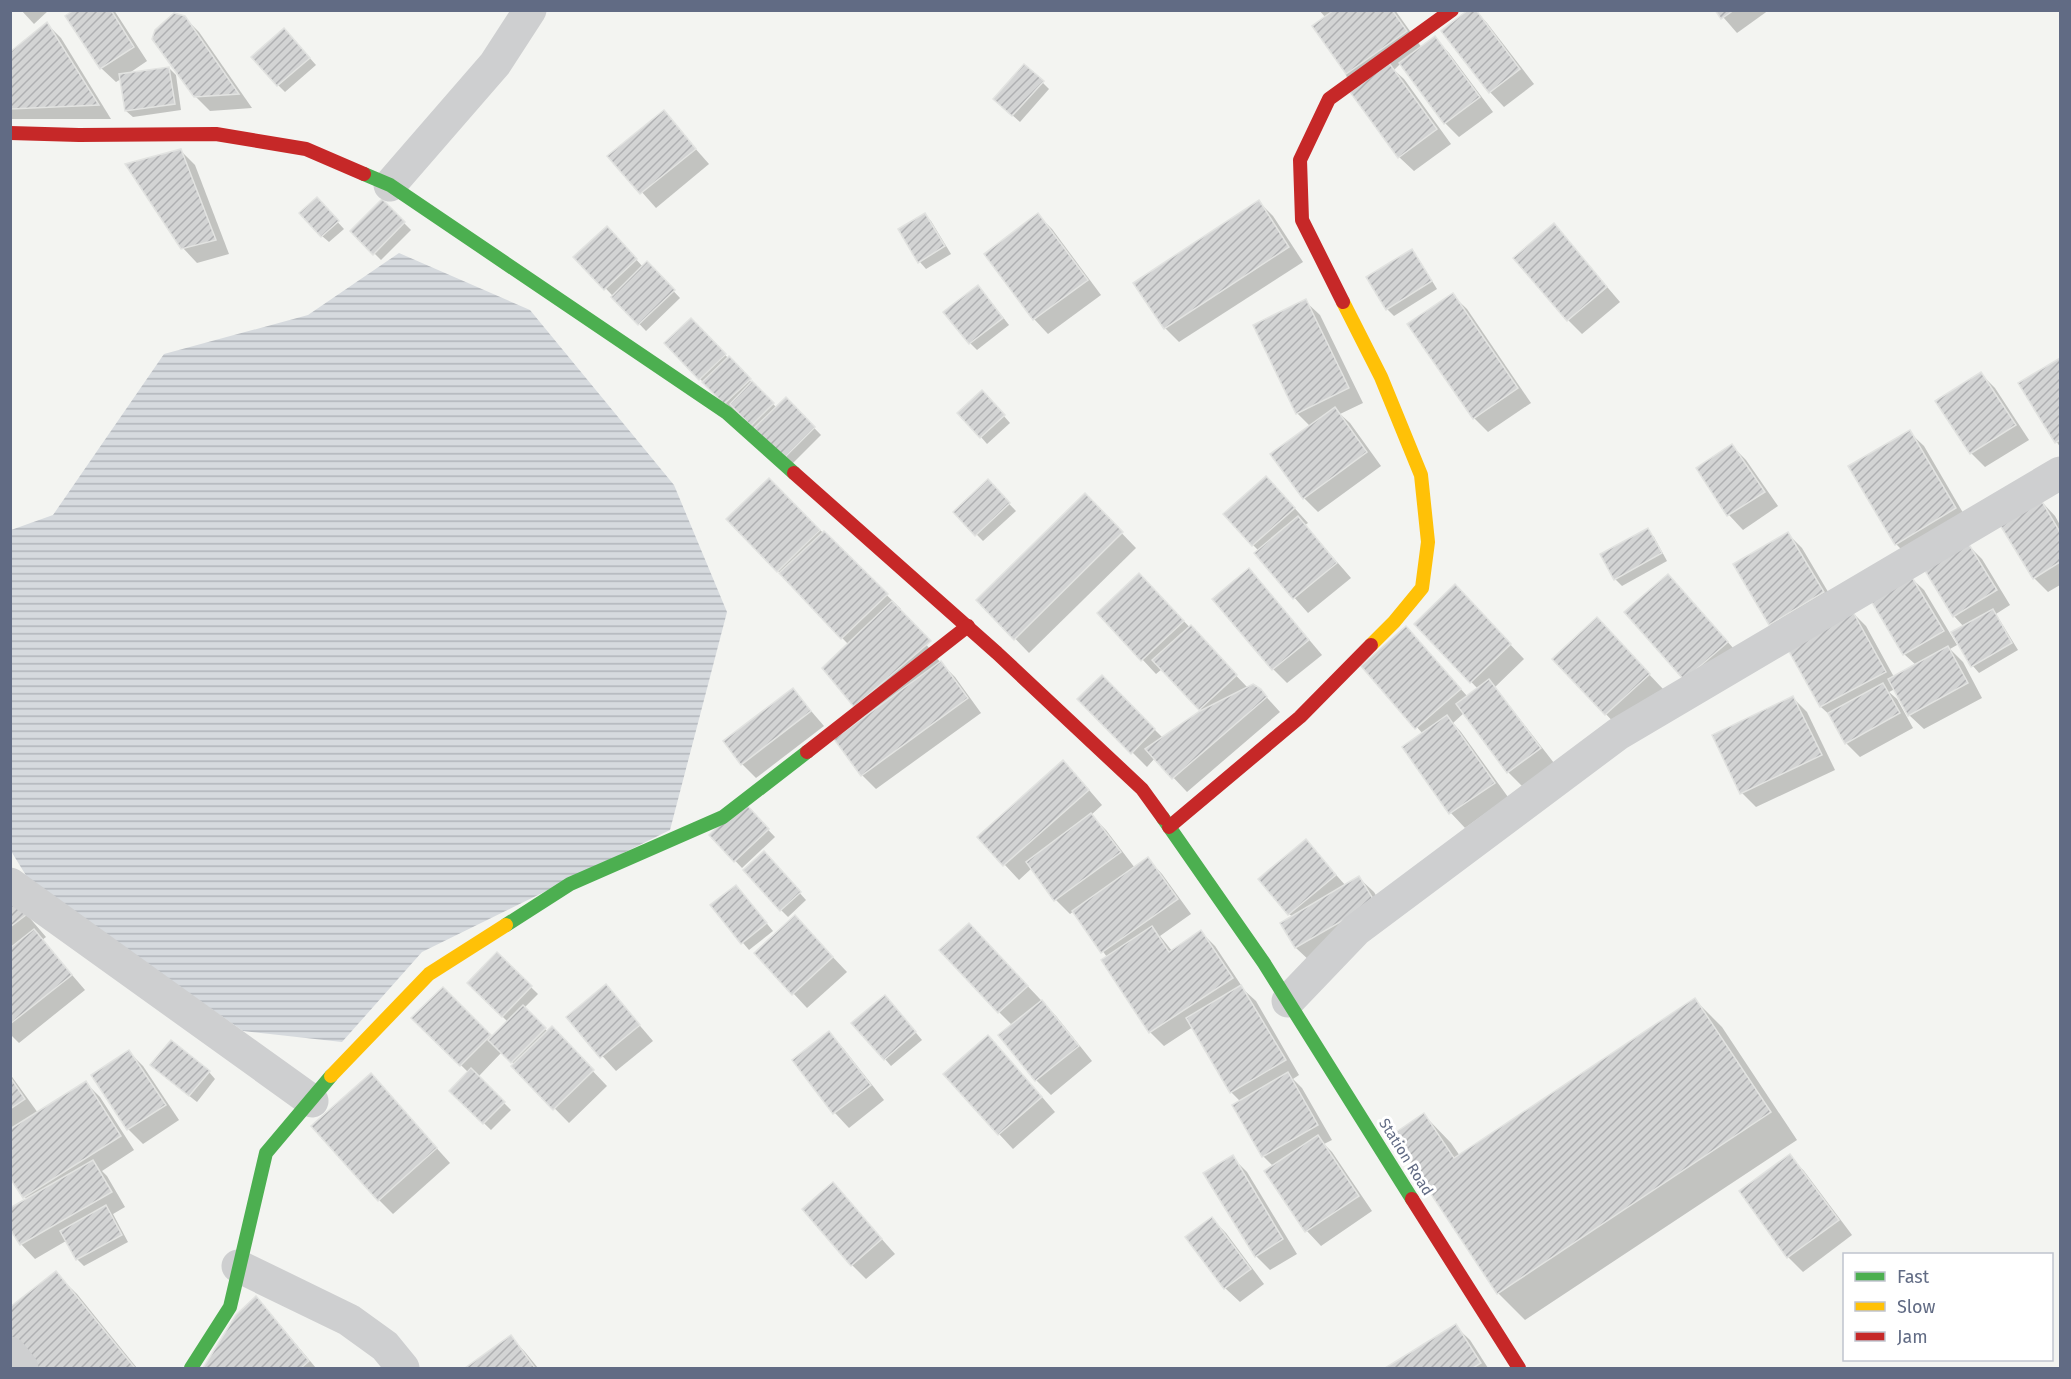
<svg xmlns="http://www.w3.org/2000/svg" width="2071" height="1379" font-family="'Fira Sans',sans-serif">
<style>
.water{fill:url(#water-rules)}
.shadow{fill:#0003}
.building{fill:url(#building-hatch);stroke:#e2e3e1;stroke-width:1.5}
.lines{fill:none;stroke-linecap:round;stroke-linejoin:round}
.street{stroke:#cecfd0;stroke-width:33}
.fast{stroke:#4caf50;stroke-width:14}
.slow{stroke:#ffc107;stroke-width:14}
.jam{stroke:#c62828;stroke-width:14}
.labels{text-anchor:middle;dominant-baseline:central;stroke-width:6;stroke-linejoin:round;paint-order:stroke}
.street-label{font-size:15px;fill:#616b84;stroke:#fff}
</style>
<defs>
<pattern id="water-rules" width="6" height="5" patternUnits="userSpaceOnUse" patternTransform="scale(1.5)"><rect width="6" height="5" fill="#d6dade"/><path d="M0 2.5h6" fill="none" stroke="#b1b5ba"/></pattern>
<pattern id="building-hatch" width="6" height="6" patternUnits="userSpaceOnUse" patternTransform="scale(1.5)"><rect width="6" height="6" fill="#d3d4d4"/><path d="M-1 1l2-2M0 6l6-6M5 7l2-2" fill="none" stroke="#afb0b2"/></pattern>
</defs>
<rect width="100%" height="100%" fill="#f3f4f1"/>
<path class="water" d="M399 253 530 310 674 485 727 612 670 830 422 952 342 1042 243 1031 30 882 11 851V530L53 515 164 354 308 315Z"/>
<g class="shadow">
<path d="M21 10H49L34 24Z"/>
<path d="M76 10H114L147 61 128 74 169 68 176 75 181 110 133 117 126 111 121 79 116 82 101 68Z"/>
<path d="M1319 10H1395L1422 48 1435 38 1449 53 1493 112 1459 137 1445 123 1401 63 1394 70 1404 79 1451 144 1414 171 1399 157 1352 92 1326 18Z"/>
<path d="M1475 10 1487 23 1534 84 1504 107 1490 92 1443 32Z"/>
<path d="M1717 10H1769L1737 33Z"/>
<path d="M184 17 199 32 252 108 210 111 195 96Z"/>
<path d="M47 24 61 38 111 119H10V54Z"/>
<path d="M291 37 316 65 285 92 278 85Z"/>
<path d="M1042 82 1049 89 1020 122 1002 106Z"/>
<path d="M663 112 709 164 656 208 610 156Z"/>
<path d="M181 151 195 165 229 254 197 263 183 248Z"/>
<path d="M382 201 411 230 381 260 352 231Z"/>
<path d="M1259 202 1273 216 1303 262 1179 342 1165 328Z"/>
<path d="M323 206 344 229 329 242 322 236Z"/>
<path d="M924 214 931 221 951 254 926 269 920 262Z"/>
<path d="M1038 215 1052 229 1101 295 1048 334 1034 319Z"/>
<path d="M1554 225 1620 302 1582 334 1568 320Z"/>
<path d="M614 235 643 267 647 263 680 298 646 331 576 257Z"/>
<path d="M1411 251 1418 258 1437 289 1394 316 1387 309Z"/>
<path d="M985 294 1009 325 977 350 970 343Z"/>
<path d="M1452 295 1467 309 1531 403 1488 432 1474 418Z"/>
<path d="M1305 301 1320 315 1363 403 1340 414 1350 423 1381 466 1318 512 1304 498 1311 427 1297 413Z"/>
<path d="M691 320 777 408 786 399 821 435 791 465 700 379Z"/>
<path d="M2060 360V447L2020 384Z"/>
<path d="M1981 374 1995 388 2029 440 1985 467 1971 453Z"/>
<path d="M989 399 1010 423 987 444 981 437Z"/>
<path d="M1909 432 1924 446 1969 523 1910 558 1896 544Z"/>
<path d="M1732 446 1746 460 1778 506 1743 530 1729 515 1698 468Z"/>
<path d="M769 480 901 609 900 611 940 662 955 677 981 713 876 789 862 775 866 717 848 644 728 519Z"/>
<path d="M987 481 1016 511 983 541 955 512Z"/>
<path d="M1280 492 1308 523 1305 525 1351 578 1308 613 1256 554 1259 551 1253 545Z"/>
<path d="M1085 495 1136 548 1029 653 978 600Z"/>
<path d="M2041 501 2055 516 2060 525V585L2048 592 2034 578Z"/>
<path d="M1648 530 1654 537 1667 561 1622 586 1615 579Z"/>
<path d="M1788 534 1802 548 1837 607 1784 638 1770 624Z"/>
<path d="M1968 545 1982 559 2010 605 1996 614 2018 650 1979 673 1973 666 1964 627 1954 616Z"/>
<path d="M1909 576 1924 590 1957 645 1950 649 1963 662 1982 698 1924 729 1909 715 1895 689 1889 692 1897 699 1913 728 1860 757 1846 743 1833 718 1821 707 1789 647 1852 612 1866 626 1894 677 1916 665 1904 654Z"/>
<path d="M1263 585 1322 655 1287 683 1273 669Z"/>
<path d="M1154 590 1248 688 1260 690 1280 712 1187 792 1155 758 1147 767 1079 699 1102 677 1163 738 1203 712 1162 669 1156 674 1142 659Z"/>
<path d="M1682 590 1741 657 1700 693Z"/>
<path d="M1469 601 1524 659 1495 687 1554 763 1522 786 1508 772 1464 713 1453 723 1461 732 1508 797 1465 828 1451 813 1404 747 1423 734 1363 666 1406 628 1468 697 1478 689 1416 624Z"/>
<path d="M1611 634 1663 689 1620 729 1554 659Z"/>
<path d="M793 690 824 726 756 778 742 764Z"/>
<path d="M1793 698 1807 712 1835 770 1756 807 1742 793Z"/>
<path d="M1077 776 1102 805 1091 815 1106 830 1135 868 1148 859 1162 874 1191 914 1160 936 1172 951 1201 932 1215 946 1245 991 1256 1001 1299 1075 1293 1079 1302 1088 1332 1140 1324 1144 1332 1152 1372 1211 1321 1246 1307 1231 1266 1172 1274 1167 1263 1156 1234 1105 1240 1101 1231 1092 1193 1027 1164 1046 1150 1032 1107 957 1074 911 1070 914 1056 900 1032 868 1019 880 979 837Z"/>
<path d="M744 804 775 837 742 868 711 835Z"/>
<path d="M1306 841 1346 886 1359 878 1374 892 1389 917 1311 962 1296 948 1282 923 1293 917 1289 914Z"/>
<path d="M770 860 806 900 788 917 781 910Z"/>
<path d="M742 894 773 931 749 950 712 906Z"/>
<path d="M10 895 46 937 42 940 85 990 19 1043 10 1034Z"/>
<path d="M809 932 847 972 807 1008 793 993Z"/>
<path d="M983 939 1056 1016 1092 1061 1051 1095 1036 1080 1000 1035 1012 1025 999 1012Z"/>
<path d="M497 954 538 994 524 1008 548 1032 566 1043 607 1086 569 1123 513 1066 515 1065 502 1052 478 1077 511 1110 491 1130 451 1091 469 1073 413 1018 443 989 492 1038 508 1022 469 983Z"/>
<path d="M606 986 653 1041 616 1071 568 1018Z"/>
<path d="M1695 1000 1722 1027 1797 1140 1525 1320 1498 1293 1424 1115 1451 1143 1460 1156Z"/>
<path d="M891 1003 922 1040 891 1066 885 1059Z"/>
<path d="M829 1033 843 1048 884 1100 849 1128 835 1113 794 1061Z"/>
<path d="M1002 1051 1055 1112 1013 1149 999 1134Z"/>
<path d="M129 1052 143 1066 179 1120 143 1144 128 1129 93 1076Z"/>
<path d="M159 1072H209L215 1079 197 1102Z"/>
<path d="M10 1074 38 1113 86 1083 100 1097 134 1150 102 1171 107 1176 125 1207 113 1214 128 1242 84 1266 77 1259 66 1241 35 1259 21 1244 27 1200 10 1176Z"/>
<path d="M371 1075 450 1163 393 1214 379 1200Z"/>
<path d="M1790 1156 1804 1171 1852 1235 1803 1272 1788 1257 1741 1192Z"/>
<path d="M1232 1157 1247 1172 1297 1254 1270 1270 1256 1256Z"/>
<path d="M833 1184 895 1254 866 1279 852 1265Z"/>
<path d="M1212 1219 1226 1233 1264 1284 1240 1302 1225 1288Z"/>
<path d="M55 1273 77 1294 137 1368H36Z"/>
<path d="M256 1298 270 1313 316 1368H204Z"/>
<path d="M1455 1326 1470 1340 1488 1368H1388Z"/>
<path d="M511 1337 525 1352 538 1368H467Z"/>
</g>
<g class="building">
<path d="M74 10H111L134 47 100 69 65 16Z"/>
<path d="M1334 10H1392L1407 31 1346 74 1312 26Z"/>
<path d="M1468 10H1476L1520 69 1489 93 1441 31Z"/>
<path d="M1715 10H1734L1721 19Z"/>
<path d="M174 13 185 16 239 94 194 97 152 39 155 30Z"/>
<path d="M47 22 99 105 10 109V52Z"/>
<path d="M284 28 310 58 277 86 251 57Z"/>
<path d="M1435 36 1480 97 1444 124 1399 63Z"/>
<path d="M1389 63 1437 129 1398 158 1350 92Z"/>
<path d="M1024 64 1044 81 1012 116 993 99Z"/>
<path d="M169 67 175 104 125 111 119 74Z"/>
<path d="M664 110 696 149 640 194 607 156Z"/>
<path d="M181 149 216 240 181 249 125 164Z"/>
<path d="M317 197 339 221 321 237 299 213Z"/>
<path d="M382 199 405 222 373 255 350 231Z"/>
<path d="M1259 200 1289 247 1164 329 1133 283Z"/>
<path d="M925 213 945 246 918 263 898 229Z"/>
<path d="M1038 213 1088 280 1033 320 984 254Z"/>
<path d="M1554 223 1607 287 1567 321 1513 258Z"/>
<path d="M607 226 637 259 604 290 573 257Z"/>
<path d="M1412 249 1432 281 1386 310 1366 277Z"/>
<path d="M647 261 675 290 638 325 611 297Z"/>
<path d="M978 285 1003 318 969 344 943 312Z"/>
<path d="M1453 293 1518 388 1473 419 1407 324Z"/>
<path d="M1306 299 1349 388 1296 414 1253 325Z"/>
<path d="M691 318 726 354 699 380 664 343Z"/>
<path d="M729 356 751 379 724 404 702 382Z"/>
<path d="M2060 358V440L2055 443 2018 383Z"/>
<path d="M1981 372 2016 425 1970 454 1935 401Z"/>
<path d="M752 381 774 403 751 426 730 404Z"/>
<path d="M982 390 1005 415 980 438 957 413Z"/>
<path d="M786 397 815 427 783 459 754 428Z"/>
<path d="M1335 407 1367 452 1303 499 1270 454Z"/>
<path d="M1910 430 1956 508 1895 545 1848 466Z"/>
<path d="M1732 444 1765 492 1727 516 1696 468Z"/>
<path d="M1266 476 1295 508 1252 546 1223 514Z"/>
<path d="M769 478 820 530 777 572 726 519Z"/>
<path d="M988 479 1010 503 975 536 953 512Z"/>
<path d="M1085 493 1123 532 1014 640 976 600Z"/>
<path d="M2041 500 2060 532V562L2033 579 2000 525Z"/>
<path d="M1298 516 1337 563 1293 599 1254 553Z"/>
<path d="M1648 528 1662 553 1614 580 1600 554Z"/>
<path d="M824 531 888 594 841 639 779 573Z"/>
<path d="M1788 532 1824 592 1769 625 1733 564Z"/>
<path d="M1968 543 1997 590 1953 617 1924 569Z"/>
<path d="M1249 568 1309 640 1272 670 1212 599Z"/>
<path d="M1139 573 1184 621 1141 661 1097 613Z"/>
<path d="M1668 574 1728 642 1684 680 1624 612Z"/>
<path d="M1910 574 1944 631 1903 655 1870 599Z"/>
<path d="M1455 584 1511 644 1470 683 1414 624Z"/>
<path d="M892 601 931 641 854 707 822 668Z"/>
<path d="M1993 609 2012 643 1971 667 1951 632Z"/>
<path d="M1852 610 1886 672 1820 707 1786 646Z"/>
<path d="M1597 617 1650 674 1605 715 1552 659Z"/>
<path d="M1191 625 1237 675 1199 710 1152 660Z"/>
<path d="M1406 626 1461 689 1415 729 1361 666Z"/>
<path d="M1948 646 1968 683 1908 716 1888 679Z"/>
<path d="M941 661 968 698 861 776 834 739Z"/>
<path d="M1102 675 1155 729 1131 754 1077 699Z"/>
<path d="M1489 679 1541 748 1507 773 1456 704Z"/>
<path d="M1883 683 1900 713 1845 744 1828 713Z"/>
<path d="M1253 684 1261 689 1267 697 1172 779 1145 749 1200 711Z"/>
<path d="M793 688 811 711 741 765 723 741Z"/>
<path d="M1793 696 1822 755 1740 794 1712 735Z"/>
<path d="M1447 715 1495 783 1449 814 1402 747Z"/>
<path d="M1063 760 1089 790 1003 866 977 837Z"/>
<path d="M744 802 769 829 734 862 709 835Z"/>
<path d="M1091 813 1121 852 1054 901 1026 862Z"/>
<path d="M1306 839 1336 875 1288 915 1258 879Z"/>
<path d="M764 851 801 892 780 911 743 870Z"/>
<path d="M1148 857 1178 899 1101 953 1072 911Z"/>
<path d="M1359 876 1375 902 1295 948 1280 923Z"/>
<path d="M736 885 767 923 741 944 710 905Z"/>
<path d="M10 897 26 915 10 927Z"/>
<path d="M795 915 833 957 792 995 754 953Z"/>
<path d="M969 923 1028 986 998 1013 939 950Z"/>
<path d="M1152 926 1169 952 1201 930 1233 978 1149 1033 1101 960Z"/>
<path d="M34 929 72 975 10 1024V948Z"/>
<path d="M497 952 532 986 502 1017 467 983Z"/>
<path d="M606 984 640 1025 600 1058 566 1017Z"/>
<path d="M1241 985 1286 1060 1230 1093 1186 1018Z"/>
<path d="M443 987 491 1035 460 1066 411 1018Z"/>
<path d="M885 995 916 1032 884 1060 851 1023Z"/>
<path d="M1695 998 1771 1112 1497 1294 1392 1135 1424 1113 1454 1158Z"/>
<path d="M1042 1000 1079 1046 1035 1081 998 1035Z"/>
<path d="M523 1005 546 1028 511 1063 488 1040Z"/>
<path d="M552 1026 594 1070 553 1110 511 1066Z"/>
<path d="M829 1031 871 1085 833 1114 792 1060Z"/>
<path d="M988 1035 1042 1097 998 1135 943 1074Z"/>
<path d="M171 1040 210 1071 189 1096 150 1065Z"/>
<path d="M129 1050 166 1105 127 1130 91 1075Z"/>
<path d="M471 1068 505 1102 483 1124 449 1091Z"/>
<path d="M1288 1072 1318 1125 1262 1157 1232 1105Z"/>
<path d="M371 1073 437 1148 378 1201 311 1126Z"/>
<path d="M10 1077 25 1099 10 1109Z"/>
<path d="M86 1081 121 1136 23 1198 10 1178V1129Z"/>
<path d="M1318 1135 1359 1196 1305 1232 1264 1171Z"/>
<path d="M1790 1154 1839 1220 1787 1258 1739 1191Z"/>
<path d="M1233 1155 1283 1239 1255 1257 1203 1173Z"/>
<path d="M93 1160 112 1192 20 1245 10 1229V1208Z"/>
<path d="M833 1182 882 1239 851 1266 802 1209Z"/>
<path d="M106 1205 122 1235 76 1260 60 1231Z"/>
<path d="M1212 1217 1251 1269 1224 1289 1185 1237Z"/>
<path d="M56 1271 135 1368H34L10 1339V1307Z"/>
<path d="M256 1296 309 1361 301 1368H203L236 1315Z"/>
<path d="M1456 1324 1481 1363 1473 1368H1385Z"/>
<path d="M511 1335 535 1368H465Z"/>
</g>
<g class="lines">
<g class="street">
<path d="M390 185 495 64 530 10"/>
<path d="M10 884 312 1101"/>
<path d="M1288 1001 1356 930 1618 734 2060 473"/>
<path d="M238 1266 349 1320 385 1346 403 1368"/>
<path d="M10 1353 22 1368"/>
</g>
<g class="fast">
<path d="M364 174 390 185 727 413 794 473"/>
<path d="M1163 818 1264 963 1412 1199"/>
<path d="M506 925 570 884 723 817 807 752"/>
<path d="M191 1368 230 1307 266 1153 331 1076"/>
</g>
<g class="slow">
<path d="M1343 302 1381 377 1421 475 1428 542 1422 588 1394 622 1371 645"/>
<path d="M331 1076 429 974 506 925"/>
</g>
<g class="jam">
<path d="M10 133 79 135 216 134 306 149 364 174"/>
<path d="M1343 302 1302 220 1300 160 1329 99 1452 10"/>
<path d="M794 473 997 653 1142 789 1163 818"/>
<path d="M807 752 968 626"/>
<path d="M1169 827 1300 717 1371 645"/>
<path d="M1412 1199 1519 1368"/>
</g>
</g>
<g class="labels">
<g class="street-label">
<text transform="translate(1406 1157) rotate(58)">Station Road</text>
</g>
</g>
<rect width="2071" height="1379" fill="none" stroke="#616b84" stroke-width="24"/>
<rect x="1843" y="1253" width="210" height="108" fill="#ffffff" stroke="#c0c4ce" stroke-width="1.5"/>
<rect x="1855" y="1272" width="30" height="9" fill="#4caf50" stroke="#c0c4ce" stroke-width="1.5"/>
<text x="1897" y="1283" font-size="18" fill="#616b84">Fast</text>
<rect x="1855" y="1302" width="30" height="9" fill="#ffc107" stroke="#c0c4ce" stroke-width="1.5"/>
<text x="1897" y="1313" font-size="18" fill="#616b84">Slow</text>
<rect x="1855" y="1332" width="30" height="9" fill="#c62828" stroke="#c0c4ce" stroke-width="1.5"/>
<text x="1897" y="1343" font-size="18" fill="#616b84">Jam</text>
</svg>
